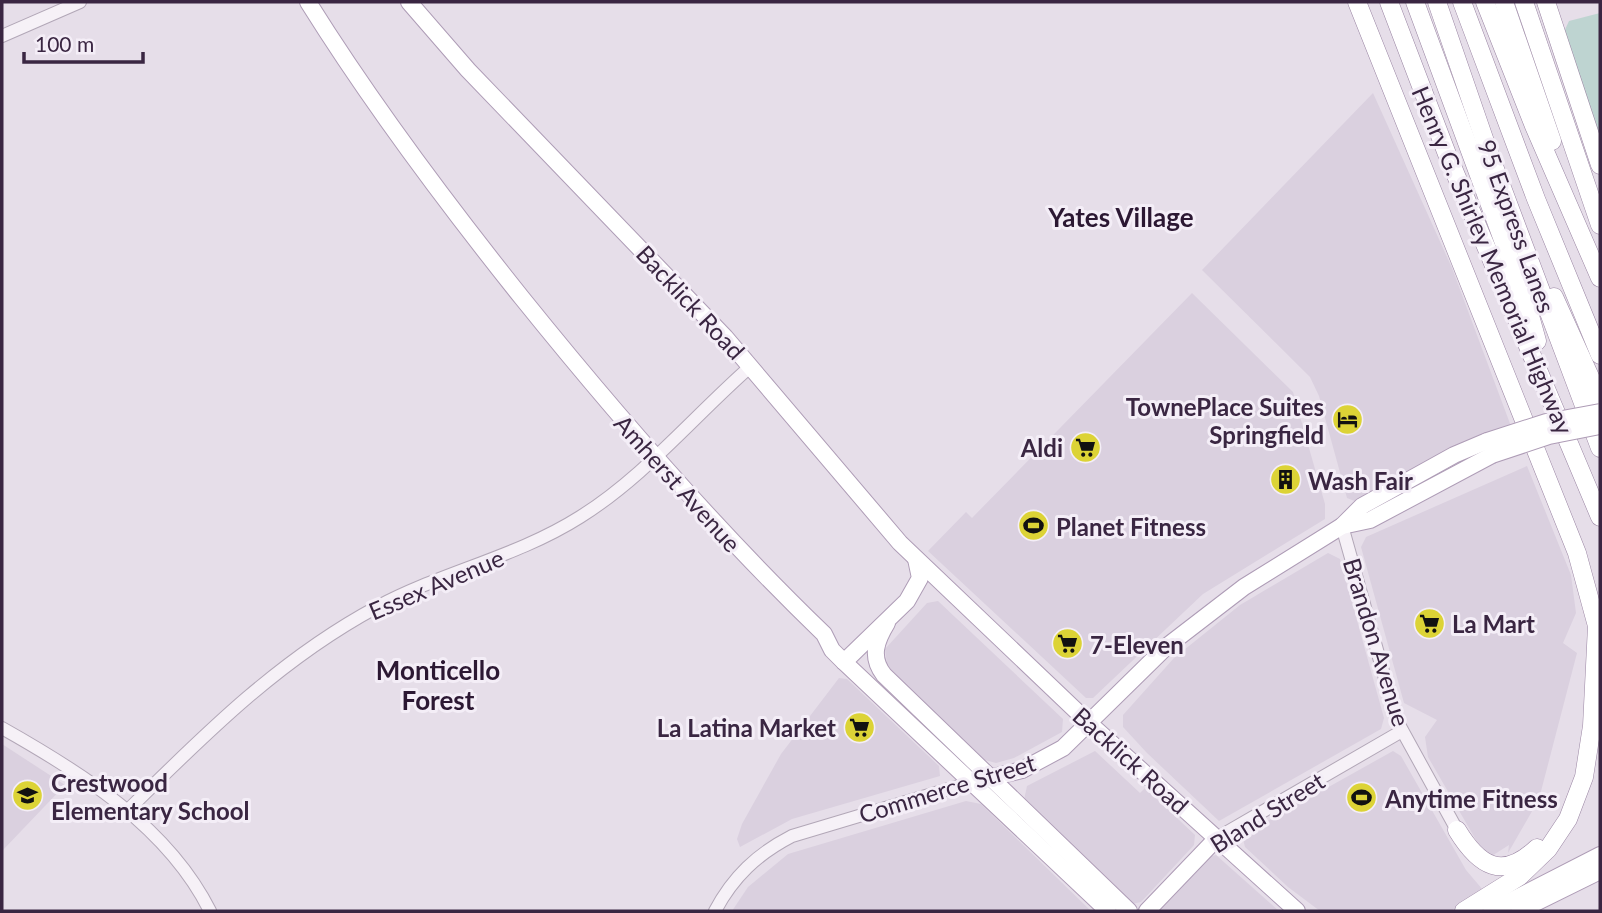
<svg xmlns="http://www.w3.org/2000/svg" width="1602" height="913" font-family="Lato,sans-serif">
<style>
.built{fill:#dad0df}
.green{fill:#bed4d1}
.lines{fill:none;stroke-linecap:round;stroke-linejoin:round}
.minor-casing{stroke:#b2a7b7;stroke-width:14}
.major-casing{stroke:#ae9cb6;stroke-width:18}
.highway-casing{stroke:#9984a2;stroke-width:19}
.minor{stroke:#f6f1f7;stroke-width:12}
.major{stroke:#fff;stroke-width:16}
.highway{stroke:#fff;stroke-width:18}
.major-bridge-casing{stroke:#ae9cb6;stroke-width:18;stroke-linecap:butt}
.major-bridge{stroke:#fff;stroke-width:16}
.labels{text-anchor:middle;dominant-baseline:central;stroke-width:6;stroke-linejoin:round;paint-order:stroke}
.street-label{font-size:24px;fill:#3a2642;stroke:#f4eef7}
.poi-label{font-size:24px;font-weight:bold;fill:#3a2642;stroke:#f4eef7;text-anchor:start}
.neighbourhood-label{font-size:26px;font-weight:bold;fill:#2c1833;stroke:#f4eef7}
</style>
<rect width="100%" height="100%" fill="#e6dee9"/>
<g class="built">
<path d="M1373 93 1452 268 1512 429 1357 502 1347 498 1319 396 1310 377 1202 270Z"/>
<path d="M1192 293 1293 392 1325 504V519L1203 594 1093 698H1086L928 551 966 512 972 518Z"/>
<path d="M1527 466 1571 575 1576 613 1563 643 1577 653 1539 799 1508 853 1509 845 1487 859 1428 757 1425 737 1437 720 1404 703 1361 547 1366 537Z"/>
<path d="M1328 553 1340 559 1384 718 1381 729 1219 821 1147 753 1123 727V715L1174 658 1240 605Z"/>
<path d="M938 601 1063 719 1062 732 1014 758 996 763 981 759 888 672 885 649 927 603Z"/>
<path d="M839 678 847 679 939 766 940 776 792 819 740 847 737 839 742 824 781 754Z"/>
<path d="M2 744 65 785 2 851Z"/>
<path d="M1095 751 1140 793 1145 788 1195 835 1194 845 1141 902 1132 904 1024 800 1027 786Z"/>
<path d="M1393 751 1401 756 1466 870 1483 890 1451 911H1320L1288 887 1245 847 1243 839 1248 832Z"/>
<path d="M966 801 981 804 1091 911H732L748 887 788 854Z"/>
<path d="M1216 855 1279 911H1159L1208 857Z"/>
</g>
<path class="green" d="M1600 13V140L1563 34 1569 21Z"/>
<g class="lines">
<defs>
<g id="minor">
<path d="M2 36 80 2"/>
<path d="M1342 526 1397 721 1457 830"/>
<path d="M2 728C82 773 168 827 210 911"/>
<path d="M127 811C205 734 280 659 377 607 442 572 517 557 580 517 644 477 694 416 751 366"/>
<path d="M1217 838 1402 731"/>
<path d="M715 911C733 877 757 854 792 836L969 783"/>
</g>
<g id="major">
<path d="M308 2C373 106 446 203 522 298 617 416 715 529 824 634L832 650 844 662 1108 911"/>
<path d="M409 2 468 70 725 337 900 543 1090 724 1297 911"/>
<path d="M1342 526 1370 520 1492 455"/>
<path d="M887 623C876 641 870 657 884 675L1129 911"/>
<path d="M844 662 907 601 920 578 916 559"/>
<path d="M969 783 1022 770 1063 748 1166 647 1244 587 1342 526 1362 506 1454 455 1487 441"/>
<path d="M1147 911 1217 838"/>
<path d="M1491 911 1600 855"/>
<path d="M1519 911 1600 871"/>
</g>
<g id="highway">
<path d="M1357 2 1577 553 1597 626 1592 726 1584 777 1568 819 1548 849 1520 876 1464 911"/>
<path d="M1389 2 1447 154 1600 517"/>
<path d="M1415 2 1527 305 1537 341"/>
<path d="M1437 2 1489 153 1600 448"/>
<path d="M1462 2 1536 199 1600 355"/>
<path d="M1485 2 1534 126 1600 278"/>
<path d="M1504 2 1552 141"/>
<path d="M1524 2 1600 225"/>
<path d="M1546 2 1600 165"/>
<path d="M1554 297 1600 399"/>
<path d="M1457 830C1479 866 1502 881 1537 848"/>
</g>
</defs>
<use href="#minor" class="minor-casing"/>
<use href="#major" class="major-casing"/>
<use href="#highway" class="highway-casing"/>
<use href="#minor" class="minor"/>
<use href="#major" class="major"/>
<use href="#highway" class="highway"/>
<defs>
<g id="major-bridge">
<path d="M1487 441 1546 422 1600 412"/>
<path d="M1492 455 1549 436 1600 426"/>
</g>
</defs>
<use href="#major-bridge" class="major-bridge-casing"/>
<use href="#major-bridge" class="major-bridge"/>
</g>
<defs>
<symbol id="hotel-disc" viewBox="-11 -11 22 22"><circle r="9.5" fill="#dcd336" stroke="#f4eef7"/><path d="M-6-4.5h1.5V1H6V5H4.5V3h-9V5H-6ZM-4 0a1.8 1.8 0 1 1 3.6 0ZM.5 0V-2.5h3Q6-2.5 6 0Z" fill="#111"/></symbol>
<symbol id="supermarket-disc" viewBox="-11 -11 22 22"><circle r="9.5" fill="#dcd336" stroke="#f4eef7"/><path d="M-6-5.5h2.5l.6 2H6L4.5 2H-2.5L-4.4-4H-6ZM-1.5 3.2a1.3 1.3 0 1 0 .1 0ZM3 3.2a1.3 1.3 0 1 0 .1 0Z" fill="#111"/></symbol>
<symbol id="building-disc" viewBox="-11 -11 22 22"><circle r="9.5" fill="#dcd336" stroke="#f4eef7"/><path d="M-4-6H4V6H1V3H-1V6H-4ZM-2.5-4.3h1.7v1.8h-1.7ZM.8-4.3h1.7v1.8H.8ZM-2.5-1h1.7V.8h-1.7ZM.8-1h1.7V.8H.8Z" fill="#111"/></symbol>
<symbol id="stadium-disc" viewBox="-11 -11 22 22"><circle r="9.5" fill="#dcd336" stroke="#f4eef7"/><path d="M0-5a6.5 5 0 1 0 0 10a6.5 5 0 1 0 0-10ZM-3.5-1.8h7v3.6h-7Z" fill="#111"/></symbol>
<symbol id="school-disc" viewBox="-11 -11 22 22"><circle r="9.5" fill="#dcd336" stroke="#f4eef7"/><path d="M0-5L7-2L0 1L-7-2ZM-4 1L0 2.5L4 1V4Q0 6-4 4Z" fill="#111"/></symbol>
</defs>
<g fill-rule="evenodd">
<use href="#hotel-disc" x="1330" y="402" width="35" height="35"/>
<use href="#supermarket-disc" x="1068" y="430" width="35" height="35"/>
<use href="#building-disc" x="1268" y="462" width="35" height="35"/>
<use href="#stadium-disc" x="1016" y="508" width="35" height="35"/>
<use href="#supermarket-disc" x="1412" y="606" width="35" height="35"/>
<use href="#supermarket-disc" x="1050" y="626" width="35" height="35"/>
<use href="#supermarket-disc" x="842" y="710" width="35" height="35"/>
<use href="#school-disc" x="10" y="778" width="35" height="35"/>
<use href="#stadium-disc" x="1344" y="780" width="35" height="35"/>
</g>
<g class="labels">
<g class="street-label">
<text transform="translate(1517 226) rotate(70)">95 Express Lanes</text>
<text transform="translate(1493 260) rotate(67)">Henry G. Shirley Memorial Highway</text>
<text transform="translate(691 302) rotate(47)">Backlick Road</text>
<text transform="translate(678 483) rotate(48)">Amherst Avenue</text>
<text transform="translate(436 584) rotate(-23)">Essex Avenue</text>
<text transform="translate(1377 642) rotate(73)">Brandon Avenue</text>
<text transform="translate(1131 760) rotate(42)">Backlick Road</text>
<text transform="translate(947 788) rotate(-17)">Commerce Street</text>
<text transform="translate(1267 812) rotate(-32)">Bland Street</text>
</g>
<g class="poi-label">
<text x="1324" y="406" text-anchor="end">TownePlace Suites<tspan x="1324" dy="28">Springfield</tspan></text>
<text x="1063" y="447" text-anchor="end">Aldi</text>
<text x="1308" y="480">Wash Fair</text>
<text x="1056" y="526">Planet Fitness</text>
<text x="1452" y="623">La Mart</text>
<text x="1090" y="644">7-Eleven</text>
<text x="836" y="727" text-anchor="end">La Latina Market</text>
<text x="51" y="782">Crestwood<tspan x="51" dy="28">Elementary School</tspan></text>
<text x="1385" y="798">Anytime Fitness</text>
</g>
<g class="neighbourhood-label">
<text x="1121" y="217">Yates Village</text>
<text x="438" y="670">Monticello<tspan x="438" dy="30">Forest</tspan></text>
</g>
</g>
<rect width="1602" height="913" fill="none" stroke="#3a2642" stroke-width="7"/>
<path d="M24 52v10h119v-10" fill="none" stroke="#3a2642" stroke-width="3.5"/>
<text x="35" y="52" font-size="21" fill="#3a2642" stroke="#f4eef7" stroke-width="5" paint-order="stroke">100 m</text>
</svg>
